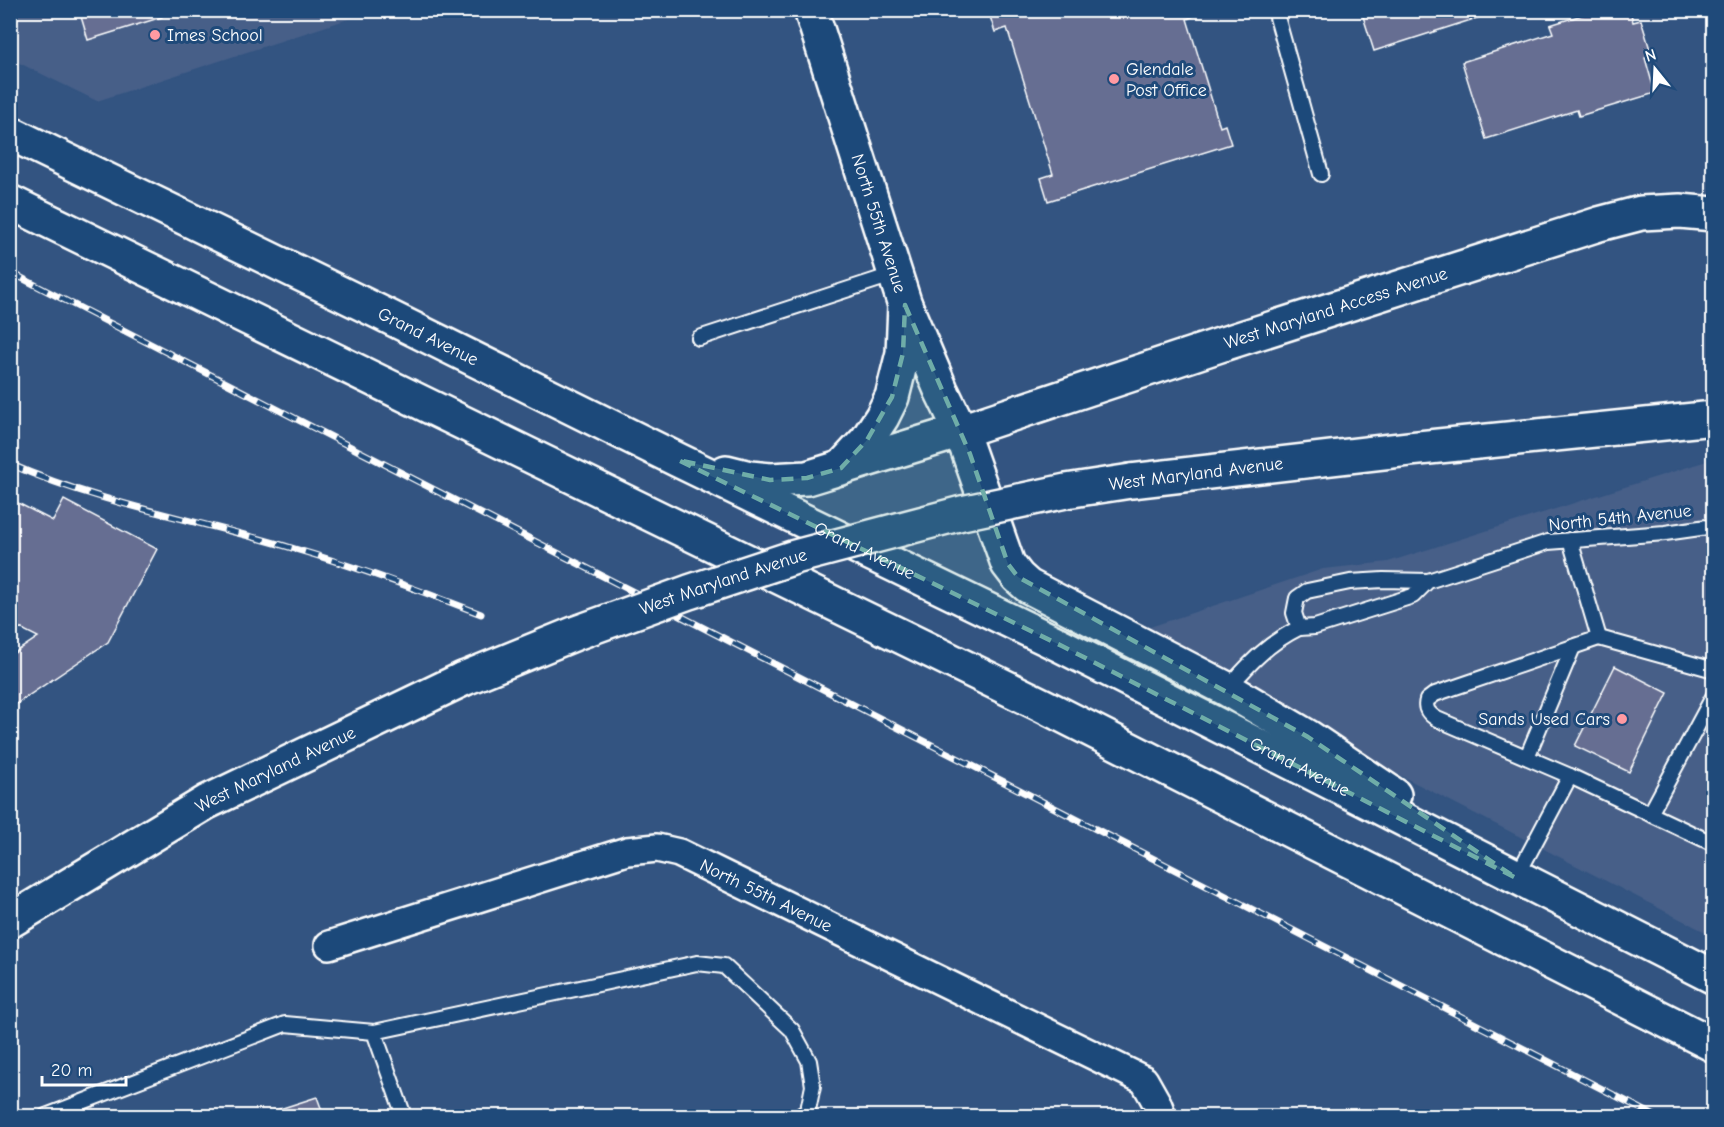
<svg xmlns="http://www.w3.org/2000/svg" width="1724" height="1127" font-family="'Comic Neue',sans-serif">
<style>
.built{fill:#465f88}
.building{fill:#666e92;stroke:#fff;stroke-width:1.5}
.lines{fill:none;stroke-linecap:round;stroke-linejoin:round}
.lane-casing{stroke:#fff;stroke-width:18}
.street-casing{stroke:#fff;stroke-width:32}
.secondary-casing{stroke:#fff;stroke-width:38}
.highway-casing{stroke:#fff;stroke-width:38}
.lane{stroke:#1f4a7a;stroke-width:14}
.street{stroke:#1f4a7a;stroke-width:27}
.secondary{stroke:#1f4a7a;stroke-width:33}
.highway{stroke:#1f4a7a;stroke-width:33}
.rail-casing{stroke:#fff;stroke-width:7}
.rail{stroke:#1f4a7a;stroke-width:4.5;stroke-dasharray:14;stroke-linecap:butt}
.secondary-bridge-casing{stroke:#fff;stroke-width:38;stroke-linecap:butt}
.secondary-bridge{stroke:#1f4a7a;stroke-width:33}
.marked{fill:#6fada8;fill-opacity:0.2;stroke:#6fada8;stroke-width:4.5;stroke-dasharray:12 8;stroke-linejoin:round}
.poi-dot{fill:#ff9aa2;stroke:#1f4a7a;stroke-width:2}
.labels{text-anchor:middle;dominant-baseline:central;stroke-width:6;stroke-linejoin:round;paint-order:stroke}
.poi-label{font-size:18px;fill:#fff;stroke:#1f4a7a;text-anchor:start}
.street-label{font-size:18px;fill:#fff;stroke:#1f4a7a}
</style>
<rect width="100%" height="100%" fill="#335481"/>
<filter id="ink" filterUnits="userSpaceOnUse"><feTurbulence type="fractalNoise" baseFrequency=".0167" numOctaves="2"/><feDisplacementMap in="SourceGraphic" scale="12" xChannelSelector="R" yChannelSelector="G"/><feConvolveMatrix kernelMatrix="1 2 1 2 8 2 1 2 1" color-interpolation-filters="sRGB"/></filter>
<g filter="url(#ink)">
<g class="built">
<path d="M10 11H373L97 101 11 59Z"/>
<path d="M1713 459V936L1283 715 1141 630 1323 569 1388 562Z"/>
</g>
<g class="building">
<path d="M79 10H160L162 17 88 40Z"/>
<path d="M988 10H1192L1194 16 1187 19 1220 127 1225 125 1231 144 1048 201 1041 178 1053 174 1007 28 995 32Z"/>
<path d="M1361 10H1502L1374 51Z"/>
<path d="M1598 10H1630L1633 22 1641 20 1652 56 1645 58 1655 93 1579 116 1577 110 1486 139 1462 62 1553 33 1550 25Z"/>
<path d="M10 499 53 521 64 500 157 549 108 642 10 708V656L38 637 10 623Z"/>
<path d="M1615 666 1668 693 1629 772 1575 746Z"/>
<path d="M317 1097 324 1116H258Z"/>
</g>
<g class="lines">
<defs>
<g id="lane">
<path d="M1275 10 1321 174"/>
<path d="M699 338 895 274"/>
<path d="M1428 581 1413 596 1315 627 1299 628 1294 613 1297 598 1307 591 1350 582 1383 580 1428 581 1548 542 1665 533 1714 526"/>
<path d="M1599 638 1714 670"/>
<path d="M1227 689C1249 664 1268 643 1299 628"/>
<path d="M1527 757 1573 647"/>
<path d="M1570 776 1714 844"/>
<path d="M1650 814 1714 695"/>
<path d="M1516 878 1570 776 1437 719C1429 714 1424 709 1427 700L1435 694 1599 638 1570 540"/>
<path d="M374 1032 697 963 724 966 792 1030 809 1061 813 1086 808 1110 800 1116"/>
<path d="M46 1116 285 1024 374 1032 404 1116"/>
</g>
<g id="street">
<path id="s1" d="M329 945 627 851 657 848 679 853 1144 1080 1157 1103 1162 1116"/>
</g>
<g id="secondary">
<path id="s2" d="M811 10 905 305 941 390 961 431 1226 343 1599 224 1641 213 1680 211 1714 214"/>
<path d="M1131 481 1409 449 1714 418"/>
<path id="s3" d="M10 921 207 802 463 679"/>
</g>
<g id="highway">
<path id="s4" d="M10 133 377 311 678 460 1062 646 1714 977"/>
<path d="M10 202 1042 705 1714 1045"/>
<path d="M841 468 867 440 882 417 892 397 903 353 905 305"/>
<path d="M726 472 750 478 770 480 807 478 961 431 1008 564 1018 577 1028 586 1227 689 1308 737 1394 795"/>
</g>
</defs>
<use href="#lane" class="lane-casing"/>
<use href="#street" class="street-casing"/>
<use href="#secondary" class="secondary-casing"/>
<use href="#highway" class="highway-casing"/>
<use href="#lane" class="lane"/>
<use href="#street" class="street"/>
<use href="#secondary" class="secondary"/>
<use href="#highway" class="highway"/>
<defs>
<g id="rail">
<path d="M10 272 1655 1116"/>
<path d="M10 464C102 505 200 520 295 549 358 567 419 590 481 614"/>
</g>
</defs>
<use href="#rail" class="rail-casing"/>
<use href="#rail" class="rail"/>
<defs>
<g id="secondary-bridge">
<path id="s5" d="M463 679 576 633 689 592 795 557 962 513 1066 491 1131 481"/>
</g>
</defs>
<use href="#secondary-bridge" class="secondary-bridge-casing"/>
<use href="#secondary-bridge" class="secondary-bridge"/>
</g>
</g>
<path class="marked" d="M905 305 970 454 1008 564 1018 577 1308 737 1516 878 1062 646 678 460 770 480 807 478 841 468 867 440 892 397 903 353Z"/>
<g class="poi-dot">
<circle cx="155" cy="35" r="6"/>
<circle cx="1114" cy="79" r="6"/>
<circle cx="1622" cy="719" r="6"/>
</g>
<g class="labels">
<g class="poi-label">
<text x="167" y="35">Imes School</text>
<text x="1126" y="69">Glendale<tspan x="1126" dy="21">Post Office</tspan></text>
<text x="1610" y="719" text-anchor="end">Sands Used Cars</text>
</g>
<g class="street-label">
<text stroke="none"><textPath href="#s2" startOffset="224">North 55th Avenue</textPath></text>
<text stroke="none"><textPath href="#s2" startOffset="842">West Maryland Access Avenue</textPath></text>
<text stroke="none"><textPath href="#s4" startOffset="465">Grand Avenue</textPath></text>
<text transform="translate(1196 474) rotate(-7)">West Maryland Avenue</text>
<text transform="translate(1620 518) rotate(-6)">North 54th Avenue</text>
<text stroke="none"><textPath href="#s4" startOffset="951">Grand Avenue</textPath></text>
<text stroke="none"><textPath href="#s5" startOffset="278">West Maryland Avenue</textPath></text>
<text stroke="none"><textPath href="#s4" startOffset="1437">Grand Avenue</textPath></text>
<text stroke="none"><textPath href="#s3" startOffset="306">West Maryland Avenue</textPath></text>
<text stroke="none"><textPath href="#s1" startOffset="462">North 55th Avenue</textPath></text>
</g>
</g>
<rect width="1724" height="1127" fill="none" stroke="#1f4a7a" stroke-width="36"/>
<rect x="18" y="18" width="1688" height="1091" fill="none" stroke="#fff" stroke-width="2" filter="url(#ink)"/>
<g transform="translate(1655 69) rotate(342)" stroke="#1f4a7a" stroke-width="4.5" paint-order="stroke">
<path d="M0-4.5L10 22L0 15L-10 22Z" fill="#ffffff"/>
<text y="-9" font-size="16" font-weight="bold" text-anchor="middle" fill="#ffffff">N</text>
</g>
<path d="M42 1076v9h84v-9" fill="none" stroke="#ffffff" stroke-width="3"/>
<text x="51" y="1076" font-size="18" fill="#ffffff" stroke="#1f4a7a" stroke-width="4.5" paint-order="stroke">20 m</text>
</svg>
